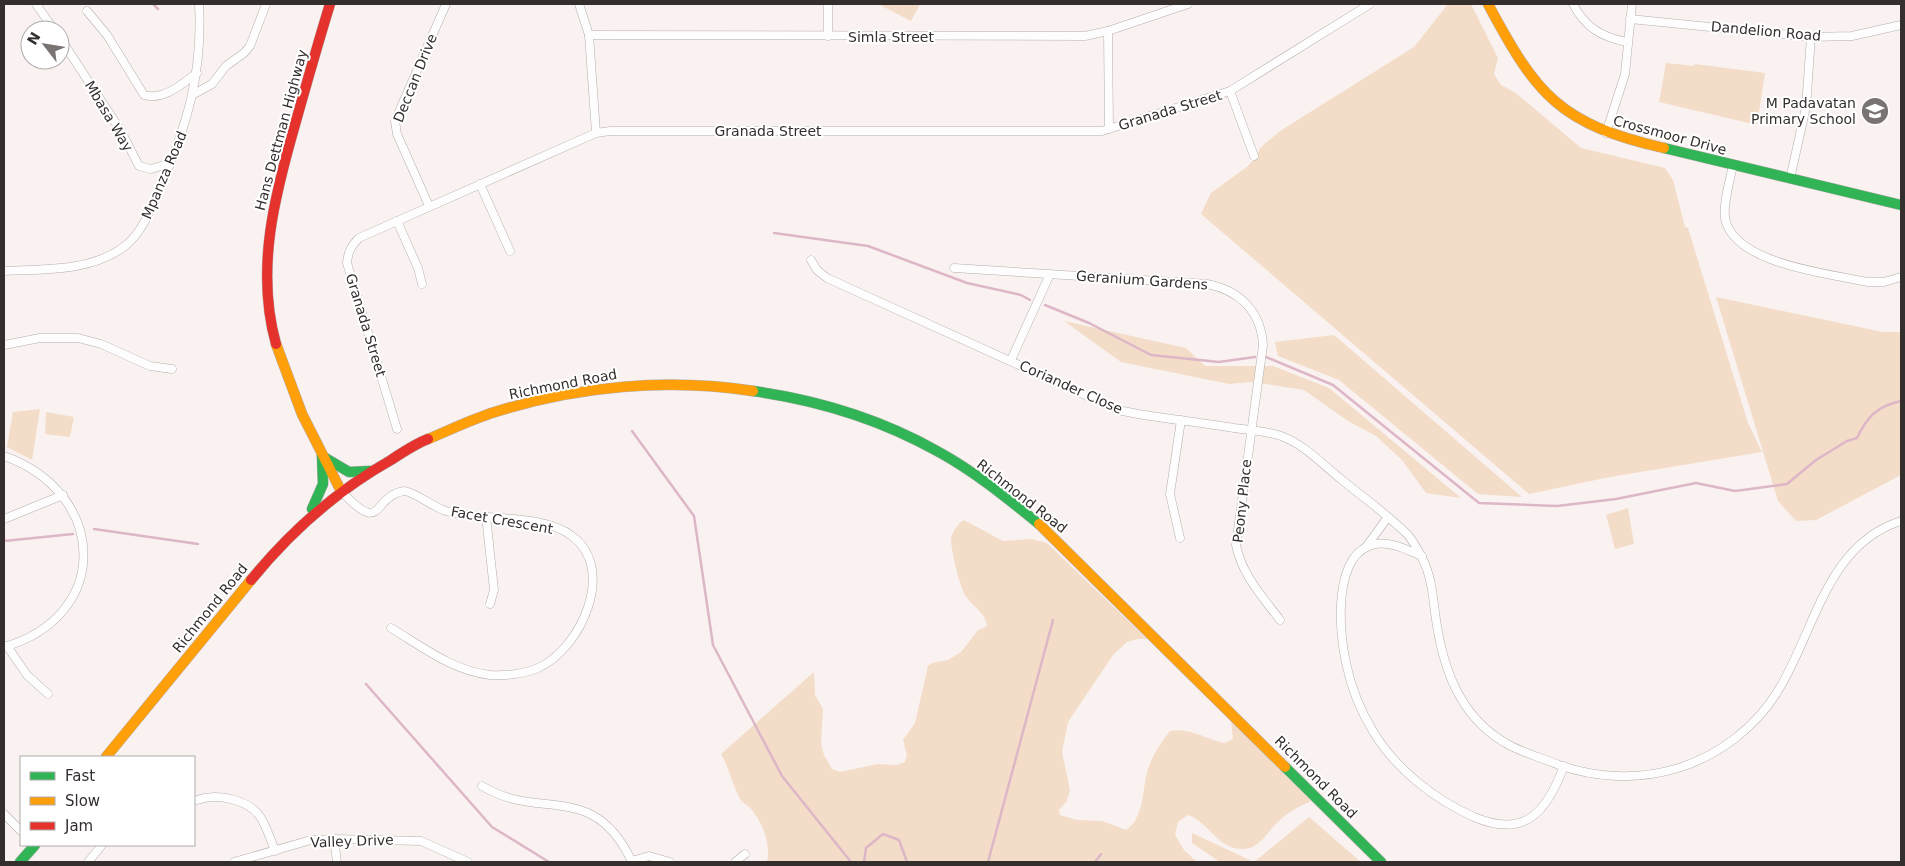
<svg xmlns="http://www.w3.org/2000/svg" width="1905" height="866" font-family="'DejaVu Sans',sans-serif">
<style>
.green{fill:#f3ddc8}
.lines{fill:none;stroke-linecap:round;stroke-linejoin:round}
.stream{stroke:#ddb6c7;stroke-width:2.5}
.street-casing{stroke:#b4aead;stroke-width:9}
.fast-casing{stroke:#b4aead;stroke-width:11}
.slow-casing{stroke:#b4aead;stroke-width:11}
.jam-casing{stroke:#b4aead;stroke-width:11}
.street{stroke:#fefdfd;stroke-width:8}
.fast{stroke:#30b455;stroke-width:10}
.slow{stroke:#ff9f0a;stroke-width:10}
.jam{stroke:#e5322d;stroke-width:10}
.labels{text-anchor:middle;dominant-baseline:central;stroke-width:4;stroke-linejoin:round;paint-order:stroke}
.street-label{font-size:14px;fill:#342e2d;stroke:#fff}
.poi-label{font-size:14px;fill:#342e2d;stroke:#fff;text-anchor:end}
</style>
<rect width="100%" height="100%" fill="#faf2f0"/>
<g class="green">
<path d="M878 4H920L911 21Z"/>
<path d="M1448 4H1471L1498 58 1494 74 1501 85 1516 93 1581 148 1665 168 1673 180 1685 227 1688 228 1748 423 1762 452 1610 477 1529 494 1201 214 1211 193 1248 166 1257 156 1260 148 1280 131 1414 47Z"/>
<path d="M1666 63 1694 66 1695 64 1765 73 1757 125 1659 102Z"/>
<path d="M1716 297 1883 332H1901V475L1816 520 1796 521 1778 501Z"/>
<path d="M1064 321 1186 348 1205 366H1273L1329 388 1461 498 1426 493 1402 460 1376 436 1348 421 1304 390 1252 382 1229 384 1121 362Z"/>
<path d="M1334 335 1522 497 1478 494 1339 380 1278 356 1275 342Z"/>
<path d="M40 409 32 460 7 447 13 412Z"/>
<path d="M46 412 74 417 70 437 45 434Z"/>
<path d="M1628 508 1634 544 1615 549 1606 515Z"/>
<path d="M964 520 1003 541 1031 539 1047 543 1147 639H1137L1127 642 1113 655 1068 722 1062 752 1070 790 1067 801 1059 810 1060 815 1077 820 1102 821 1126 830C1144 818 1142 792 1147 773 1150 759 1161 742 1170 731 1190 727 1205 739 1224 743L1233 739 1231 721 1311 801C1300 806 1290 811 1281 819 1265 832 1259 856 1231 847 1214 840 1204 820 1188 815L1178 822 1175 835 1184 850 1197 862H767C771 844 763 822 750 808 746 804 741 802 739 797 732 783 729 768 721 754L814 672 815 695 823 709 821 743 824 755 832 769 840 772 878 764 896 765 905 762 907 755 903 740 915 723 928 666 932 663 948 660 961 652 978 630 987 626C986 613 972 606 965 595 959 585 951 550 951 539 952 532 958 523 964 520Z"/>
<path d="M1309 817 1361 862H1254Z"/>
<path d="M1192 833 1254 862H1220L1192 843Z"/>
</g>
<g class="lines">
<g class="stream">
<path d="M153 4 158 9"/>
<path d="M774 233 868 246 967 283 1021 295 1030 300"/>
<path d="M1045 305 1089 323 1151 355 1219 362 1255 357"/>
<path d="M1266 357 1333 385 1479 503 1557 506 1616 499 1696 483 1735 491 1787 484 1816 460 1847 441 1857 438C1867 417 1877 406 1901 401"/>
<path d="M632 431 694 516 713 645 782 776 851 862"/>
<path d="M94 529 198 544"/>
<path d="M4 541 73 534"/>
<path d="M366 684 492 827 549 862"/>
<path d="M864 862 866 848 883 834 899 840 907 862"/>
<path d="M988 862 1053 620"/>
<path d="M1095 862 1101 854"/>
</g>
<defs>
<g id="street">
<path d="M36 4 54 30"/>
<path d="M579 4 589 35 596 133"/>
<path d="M828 4V36"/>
<path d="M1573 4C1585 27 1601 37 1627 42"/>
<path d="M87 11 107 35 144 95C163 101 182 84 197 73"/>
<path d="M1630 19 1811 37 1852 36 1901 25"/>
<path d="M1108 31 1109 129"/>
<path d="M589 35 1085 36 1108 31 1188 4"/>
<path d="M60 38 121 131 139 166 151 169 171 163"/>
<path d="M1230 91 1254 156"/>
<path d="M194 94 212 84 226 66 244 53 250 46 266 4"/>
<path d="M1606 133 1625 74 1632 4"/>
<path d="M1733 165C1730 181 1723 202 1725 218 1733 264 1830 274 1868 282H1884L1901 277"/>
<path d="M1790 179 1806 107 1811 37"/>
<path d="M480 184 510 251"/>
<path d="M429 206 397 134 395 121 446 4"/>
<path d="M397 221 418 268 422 284"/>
<path d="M811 260 817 270 827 278 1118 410 1138 414C1170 419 1202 423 1234 428 1249 430 1266 431 1281 436 1304 444 1323 465 1342 480 1364 498 1388 515 1408 535 1414 542 1418 550 1422 558 1433 578 1433 603 1437 626 1445 675 1463 720 1509 745 1524 753 1542 758 1559 765 1596 778 1637 780 1675 769 1717 757 1757 727 1779 689 1815 630 1827 544 1901 521"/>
<path d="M954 268 1207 284C1239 290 1261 311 1263 345L1236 545C1242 575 1262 596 1280 620"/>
<path d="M4 271C44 269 91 272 125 246 143 232 151 208 160 188 187 126 203 72 199 4"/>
<path d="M4 345 40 338H78L101 344 150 366 172 369"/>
<path d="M1011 360 1050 274"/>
<path d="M397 429 347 263C348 252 351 246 359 238L596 133 610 131H1102L1230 91 1370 4"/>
<path d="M4 456C108 493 112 616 4 647"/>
<path d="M341 491C385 538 371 495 405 491 420 495 431 506 446 511 482 522 540 512 572 536 617 569 581 649 538 668 525 674 504 676 490 675 453 671 421 646 391 628"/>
<path d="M486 516 494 590 490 604"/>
<path d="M4 519 63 495"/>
<path d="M1180 538 1170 494 1181 420"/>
<path d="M1366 547 1388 517"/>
<path d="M1422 556C1407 550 1391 541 1375 544 1332 553 1339 632 1346 663 1351 687 1361 712 1374 733 1397 770 1434 799 1474 817 1526 839 1547 811 1564 766"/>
<path d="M7 646 27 675 48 694"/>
<path d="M482 786C541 822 593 779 632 862"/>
<path d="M197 800C217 793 249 799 261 818 267 828 271 840 275 851"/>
<path d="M4 814 21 831"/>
<path d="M334 839 337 862"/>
<path d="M632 861 649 856 670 862"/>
<path d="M88 862 102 845"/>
<path d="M234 862 311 840 334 839 421 841 468 862"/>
<path d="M735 862 745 854"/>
</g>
<g id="fast">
<path d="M1664 148 1901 205"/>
<path d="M753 391C817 400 880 419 937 451 974 471 1007 498 1039 524"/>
<path d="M322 456 349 472 369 471"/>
<path d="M312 509 323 484 322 456"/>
<path d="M1285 767 1381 862"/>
<path d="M20 862 35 845"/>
</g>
<g id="slow">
<path d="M1488 4C1537 96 1560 124 1664 148"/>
<path d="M276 344 302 414 341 491"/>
<path d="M428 439C450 430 472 419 495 412 578 386 667 378 753 391"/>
<path d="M1039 524 1285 767"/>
<path d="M106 757 251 580"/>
</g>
<g id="jam">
<path d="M276 344C255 269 275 194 296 121 307 82 318 43 330 4"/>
<path d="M251 580C291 531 336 491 391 460 403 452 415 444 428 439"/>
</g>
</defs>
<use href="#street" class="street-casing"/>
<use href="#fast" class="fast-casing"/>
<use href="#slow" class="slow-casing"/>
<use href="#jam" class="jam-casing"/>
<use href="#street" class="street"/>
<use href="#fast" class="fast"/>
<use href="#slow" class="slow"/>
<use href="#jam" class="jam"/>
</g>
<defs>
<symbol id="school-disc" viewBox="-11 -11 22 22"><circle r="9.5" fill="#797371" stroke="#fff"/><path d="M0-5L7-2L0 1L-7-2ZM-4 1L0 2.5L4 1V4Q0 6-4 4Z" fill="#fff"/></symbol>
</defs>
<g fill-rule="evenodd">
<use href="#school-disc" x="1859" y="95" width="32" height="32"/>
</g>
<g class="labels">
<g class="street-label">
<text transform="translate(1766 31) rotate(5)">Dandelion Road</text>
<text x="891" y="37">Simla Street</text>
<text transform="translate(415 78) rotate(-68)">Deccan Drive</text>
<text transform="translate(1170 110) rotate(-17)">Granada Street</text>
<text transform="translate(109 116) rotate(59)">Mbasa Way</text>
<text transform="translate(281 130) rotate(-75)">Hans Dettman Highway</text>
<text x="768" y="131">Granada Street</text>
<text transform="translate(1670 135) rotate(15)">Crossmoor Drive</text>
<text transform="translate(164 175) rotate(-67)">Mpanza Road</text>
<text transform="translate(1142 280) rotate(4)">Geranium Gardens</text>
<text transform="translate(366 325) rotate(73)">Granada Street</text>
<text transform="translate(563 384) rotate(-11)">Richmond Road</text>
<text transform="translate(1071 387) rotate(24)">Coriander Close</text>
<text transform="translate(1022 496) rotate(38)">Richmond Road</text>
<text transform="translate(1242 501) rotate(-84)">Peony Place</text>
<text transform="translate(502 520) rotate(10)">Facet Crescent</text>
<text transform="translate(210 608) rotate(-51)">Richmond Road</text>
<text transform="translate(1316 777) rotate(45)">Richmond Road</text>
<text transform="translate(352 841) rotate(-2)">Valley Drive</text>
</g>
<g class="poi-label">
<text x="1856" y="103">M Padavatan<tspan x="1856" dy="16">Primary School</tspan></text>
</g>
</g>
<rect width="1905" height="866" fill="none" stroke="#342e2d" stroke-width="10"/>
<rect x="20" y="756" width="175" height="90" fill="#ffffff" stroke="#aeabab"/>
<rect x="30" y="772" width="25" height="8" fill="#30b455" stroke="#aeabab"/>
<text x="65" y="781" font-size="15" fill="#342e2d">Fast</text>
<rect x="30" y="797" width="25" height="8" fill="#ff9f0a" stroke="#aeabab"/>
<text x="65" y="806" font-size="15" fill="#342e2d">Slow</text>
<rect x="30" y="822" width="25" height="8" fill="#e5322d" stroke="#aeabab"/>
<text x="65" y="831" font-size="15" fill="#342e2d">Jam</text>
<g transform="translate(45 45) rotate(301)"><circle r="24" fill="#ffffff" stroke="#aeabab"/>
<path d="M0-4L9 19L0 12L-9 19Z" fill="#797371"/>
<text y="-8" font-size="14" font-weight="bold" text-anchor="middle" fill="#342e2d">N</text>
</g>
</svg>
